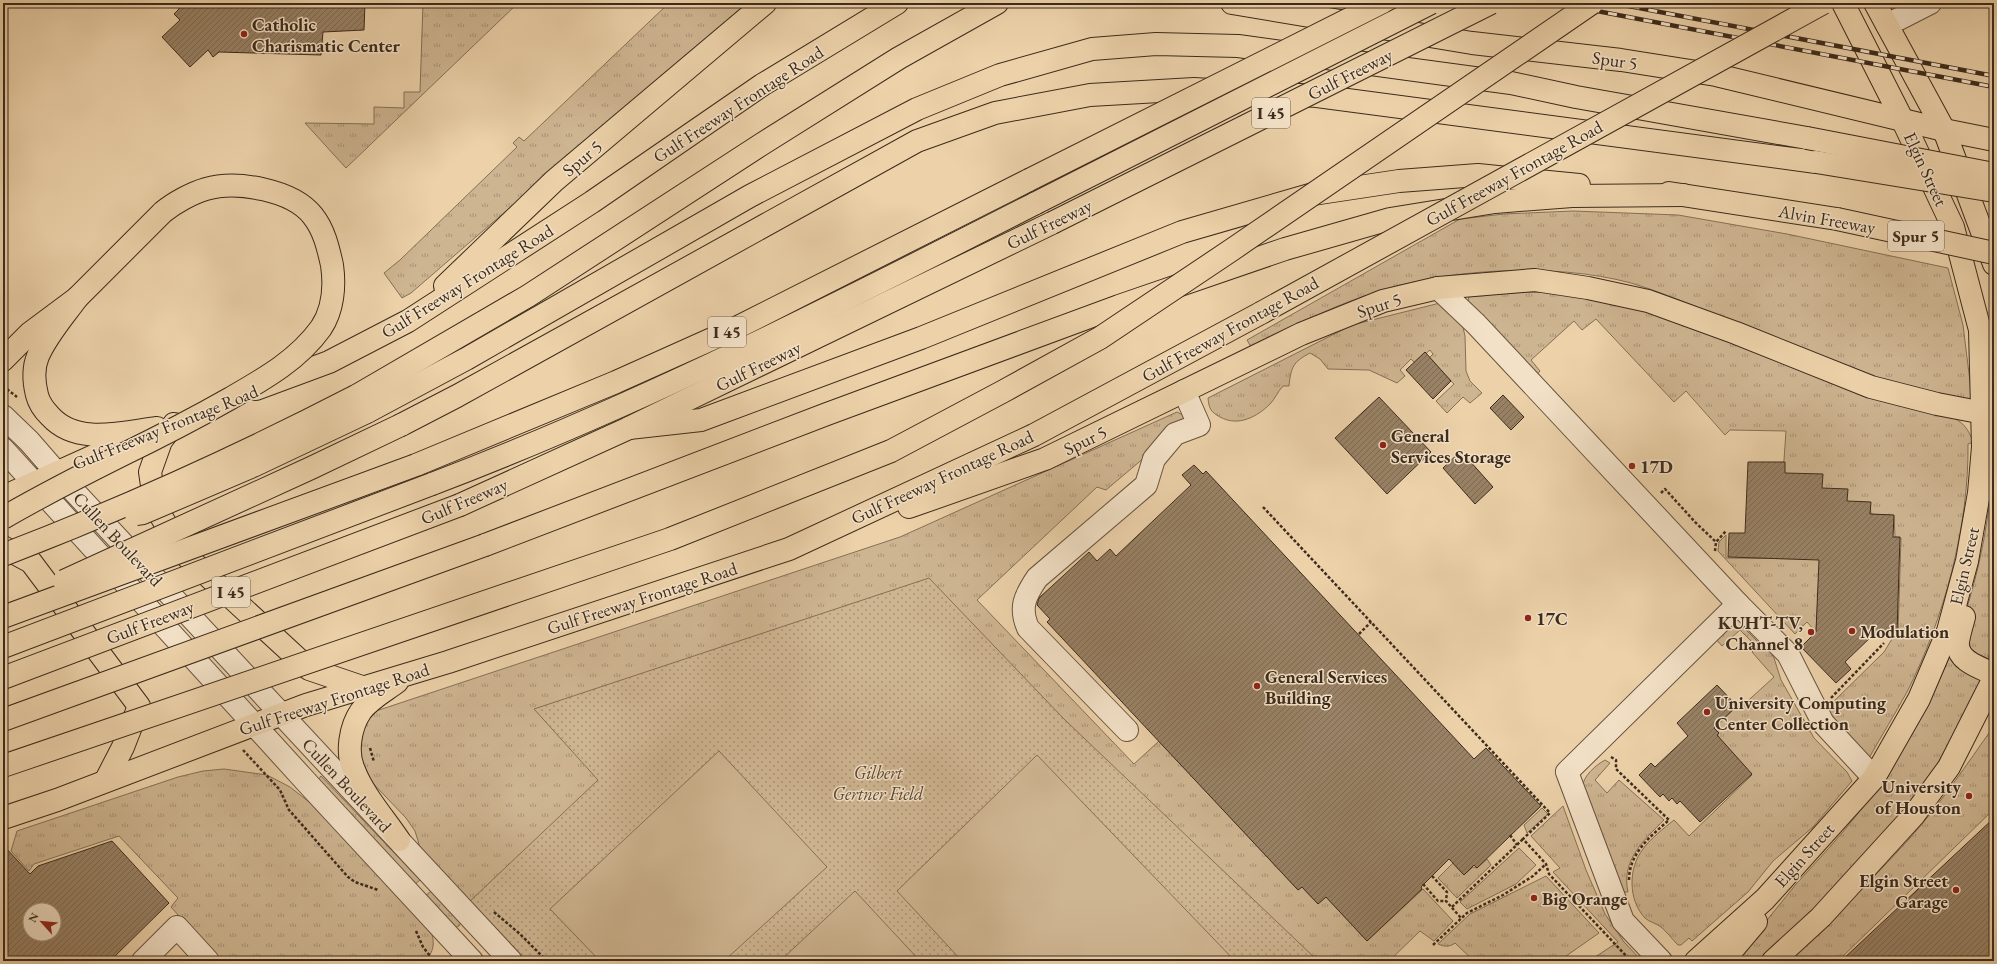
<svg xmlns="http://www.w3.org/2000/svg" width="1997" height="964" font-family="'EB Garamond',serif">
<style>
.grass{fill:url(#grass-tufts);stroke:#857056}
.park{fill:url(#park-dots);stroke:#857056}
.garden{fill:#ceb591;stroke:#857056}
.building{fill:url(#building-hatch);stroke:#3c2b1c;fill-rule:evenodd}
.lines{fill:none;stroke-linecap:round;stroke-linejoin:round}
.minor-casing{stroke:#68543f;stroke-width:24}
.major-casing{stroke:#3c2b1c;stroke-width:24}
.highway-casing{stroke:#3c2b1c;stroke-width:24}
.path{stroke:#3c2b1c;stroke-width:2.5;stroke-dasharray:3 2;stroke-linecap:butt}
.minor{stroke:#f3e1c7;stroke-width:22}
.major{stroke:#ecd1a9;stroke-width:22}
.highway{stroke:#ecd1a9;stroke-width:22}
.rail-casing{stroke:#3c2b1c;stroke-width:4.5}
.rail{stroke:#f3e1c7;stroke-width:3;stroke-dasharray:9;stroke-linecap:butt}
.major-bridge-casing{stroke:#3c2b1c;stroke-width:24;stroke-linecap:butt}
.highway-bridge-casing{stroke:#3c2b1c;stroke-width:24;stroke-linecap:butt}
.major-bridge{stroke:#ecd1a9;stroke-width:22}
.highway-bridge{stroke:#ecd1a9;stroke-width:22}
.poi-dot{fill:#8f2418;stroke:#f3e1c7;stroke-width:1.5}
.labels{text-anchor:middle;dominant-baseline:central;stroke-width:3;stroke-linejoin:round;paint-order:stroke}
.shield{fill:#f3e1c7;stroke:#73624f;stroke-width:1}
.shield-label{font-size:17px;font-weight:bold;fill:#3c2b1c}
.poi-label{font-size:18px;font-weight:bold;fill:#3c2b1c;stroke:#f3e1c7;text-anchor:start}
.street-label{font-size:18px;fill:#3c2b1c;stroke:#f3e1c7}
.park-label{font-size:18px;font-style:italic;fill:#594733;stroke:#f3e1c7}
</style>
<defs>
<pattern id="grass-tufts" width="24" height="20" patternUnits="userSpaceOnUse"><rect width="24" height="20" fill="#ceb591"/><path d="M3 7l-1-3M5 7V3M7 7l1-3M15 17l-1-3M17 17v-4M19 17l1-3" fill="none" stroke="#a89376"/></pattern>
<pattern id="park-dots" width="8" height="8" patternUnits="userSpaceOnUse"><rect width="8" height="8" fill="#ceb591"/><path d="M2 2h.1M6 6h.1" fill="none" stroke="#a89376" stroke-width="1.8" stroke-linecap="round"/></pattern>
<pattern id="building-hatch" width="6" height="6" patternUnits="userSpaceOnUse"><rect width="6" height="6" fill="#988165"/><path d="M-1 1l2-2M0 6l6-6M5 7l2-2" fill="none" stroke="#7d6a52"/></pattern>
</defs>
<rect width="100%" height="100%" fill="#ecd1a9"/>
<filter id="stains"><feTurbulence type="fractalNoise" baseFrequency=".005" numOctaves="4"/><feColorMatrix values="0 0 0 0 .2 0 0 0 0 .09 0 0 0 0 .02 0 0 0 .5 -.17"/></filter>
<radialGradient id="worn" r=".72"><stop offset=".6" stop-color="#630" stop-opacity="0"/><stop offset="1" stop-color="#630" stop-opacity=".3"/></radialGradient>
<g class="grass">
<path d="M423 3H518L346 168 305 123 374 124V107L404 108V92H420Z"/>
<path d="M669 3H747L411 293 402 298 384 273 400 260 517 147 513 143 519 137 524 141Z"/>
<path d="M1573 211 1678 215 1787 234 1948 268 1963 325 1972 398 1965 400C1934 392 1895 386 1866 375 1811 354 1757 330 1702 309 1679 300 1655 290 1631 283 1553 262 1444 268 1368 295 1327 308 1289 329 1251 347L1247 340 1460 219 1504 214Z"/>
<path d="M1526 292 1558 293 1639 309 1950 416C1963 422 1968 428 1973 442L1968 444C1969 526 1944 619 1907 692 1895 714 1882 735 1869 758L1837 723 1827 708 1884 652 1895 634 1898 633 1901 538 1895 537 1894 516 1871 514 1870 503 1845 504 1781 474 1784 460 1786 431 1730 430 1725 435 1686 391 1674 402 1596 319 1582 330 1574 321 1531 360 1540 371 1528 384 1468 302 1469 296Z"/>
<path d="M1440 303 1462 323 1465 336 1466 371 1470 381 1482 393 1470 403 1463 397 1447 413 1436 401 1454 384 1429 358 1433 354 1430 350 1415 363 1411 359 1400 370 1405 376 1397 383 1369 370 1328 369 1320 359 1310 353C1293 362 1291 367 1289 386H1283C1278 391 1275 399 1270 404 1257 417 1238 427 1220 417 1211 412 1209 409 1208 398L1352 325Z"/>
<path d="M1177 412 1190 419 1106 490 1097 487 977 600 1134 764 1159 741 1298 890 1302 887 1318 904 1326 897 1367 941 1423 889 1453 921 1434 941 1420 931 1389 961H522L422 854 415 831 406 818 364 774 353 757 370 713 900 537Z"/>
<path d="M1993 450H1994V641L1982 677 1960 723 1935 768 1905 812 1827 897 1759 961H1734C1755 935 1776 909 1797 883 1818 860 1840 837 1859 812 1930 721 1977 614 1990 498 1992 482 1992 466 1993 450Z"/>
<path d="M1726 535V558L1820 559 1816 632 1807 622 1795 634 1718 551 1719 542Z"/>
<path d="M1730 626 1743 627 1760 644 1768 648 1774 658 1781 680 1814 738 1847 772 1852 781 1813 827 1773 861 1748 892 1692 941 1689 938 1681 945H1678C1672 939 1667 932 1661 927 1656 923 1649 922 1645 918 1628 900 1628 868 1643 849 1651 838 1663 829 1674 820L1689 836 1752 775 1711 729 1737 705 1740 708 1774 677 1752 652 1757 647 1740 630 1722 646 1715 638Z"/>
<path d="M1994 726V809L1838 961H1789C1830 921 1871 881 1910 838 1941 803 1967 764 1994 726Z"/>
<path d="M1605 760 1610 763 1595 780 1607 793 1619 780 1664 820C1644 840 1621 860 1628 892H1624L1583 786C1583 776 1596 765 1605 760Z"/>
<path d="M224 769 267 775 290 787 309 802 428 926C435 938 436 950 425 961H219L171 907 178 898 119 836 34 864 29 871 11 851 17 831 178 777 203 771Z"/>
<path d="M321 776 420 880 414 885 316 782Z"/>
<path d="M1563 806 1586 870 1605 914 1624 942 1642 961H1589L1618 942 1553 872 1560 868 1531 836Z"/>
<path d="M1542 808 1548 814 1527 833 1524 825Z"/>
<path d="M1519 848 1536 865 1516 884 1467 909 1460 902Z"/>
<path d="M1487 859 1491 865 1457 898 1438 878 1453 863 1464 875 1473 867 1477 868Z"/>
<path d="M1546 876 1599 933 1559 961H1474L1455 943C1450 947 1444 947 1438 944L1470 914Z"/>
<path d="M431 891 461 922 459 926 454 928 425 896Z"/>
</g>
<path class="park" d="M929 578 1064 719 1318 961H522L468 903 598 780 534 709Z"/>
<g class="garden">
<path d="M719 751 827 867 724 961H600L550 909Z"/>
<path d="M1037 755 1235 961H962L897 891Z"/>
<path d="M855 891 920 961H780Z"/>
</g>
<g class="building">
<path d="M179 3H365L364 30 323 32 321 55 219 52 213 57 208 50 190 67 162 37 180 20 174 14 179 9Z"/>
<path d="M1425 352 1451 381 1433 399 1406 370Z"/>
<path d="M1503 395 1524 417 1511 430 1490 408Z"/>
<path d="M1379 397 1431 452 1387 494 1335 438Z"/>
<path d="M1461 451 1493 487 1475 504 1443 468Z"/>
<path d="M1748 462H1785V473L1823 474 1822 488 1848 489 1847 501 1871 502 1870 514 1894 515 1893 537H1900L1897 633 1876 632 1845 662 1851 669 1836 683 1801 647 1816 632 1819 560 1728 557 1729 533H1745Z"/>
<path d="M1194 465 1203 474 1206 471 1474 759 1486 748 1541 806 1477 868 1474 865 1464 875 1449 859 1421 887 1422 889 1367 941 1326 897 1318 904 1302 887 1298 890 1047 622 1050 619 1037 605 1039 598 1089 552 1097 561 1110 549 1116 556 1191 485 1182 475Z"/>
<path d="M1717 685 1737 706 1714 728 1719 733 1717 735 1752 774 1700 822 1680 801 1677 804 1672 798 1669 801 1663 794 1660 797 1639 775 1651 763 1655 767 1688 736 1677 723Z"/>
<path d="M1994 818V961H1841Z"/>
<path d="M112 841 169 903 110 961H3V845L30 874 38 866ZM30 910H54V934H30Z"/>
</g>
<g class="lines">
<defs>
<g id="minor">
<path d="M1887 25 1930 3"/>
<path d="M1438 288 1476 324 1738 604 1788 654 1823 723 1874 778"/>
<path d="M3 416 29 441 56 472 511 961"/>
<path d="M3 449 310 786 472 961"/>
<path d="M1127 730 1028 628C1019 607 1025 596 1037 578L1146 485 1154 459 1175 434 1199 425 1184 391"/>
<path d="M143 961 177 927 208 961"/>
<path d="M1661 961 1623 921 1567 772 1738 604"/>
</g>
<g id="major">
<path d="M1232 3 1472 43 1621 60 1716 75 1944 130 1994 140"/>
<path d="M1875 3 1944 130 1994 264"/>
<path d="M445 286 554 181 765 3"/>
<path d="M256 389 329 362 408 321 592 202 762 85 897 3"/>
<path d="M174 424 161 441 150 472 155 506 183 553 309 669 362 687"/>
<path d="M3 497 140 435"/>
<path d="M909 507 1045 459 1301 334 1383 301 1438 288 1535 280 1588 288 1648 301 1736 333 1871 387 1937 404 1994 415"/>
<path d="M3 547 31 562 139 706 123 747 106 780"/>
<path d="M1964 617C1962 625 1959 634 1958 642 1956 661 1981 668 1994 674"/>
<path d="M397 682C385 691 370 699 361 711 350 727 346 753 354 770 363 794 385 819 399 840"/>
<path d="M3 818 57 800 306 705 448 662 789 549 1034 435 1261 313"/>
<path d="M1696 961 1765 899 1874 778 1919 699 1948 631 1967 561 1979 493 1983 447 1980 330 1953 227 1902 119 1843 3"/>
<path d="M1723 961 1756 922"/>
<path d="M1773 961 1821 917 1914 815 1949 767 1994 678"/>
</g>
<g id="highway">
<path d="M1669 193 1837 219"/>
<path d="M77 298C64 316 47 335 38 356 33 368 34 383 37 395 39 403 44 410 50 416 77 446 123 432 157 428"/>
<path d="M3 360 30 333 77 298 163 212"/>
<path d="M356 396 528 296 762 144 899 58 997 3"/>
<path d="M367 412 466 359 750 196 917 109 1000 75 1092 49 1156 44 1238 46 1511 83 1576 97 1807 138"/>
<path d="M401 425 457 396 917 141 995 113 1090 95 1194 89 1317 96 1816 162"/>
<path d="M629 428 701 420 921 338 1182 232 1313 194 1399 181 1478 175 1579 185"/>
<path d="M416 465 616 382 732 330 1029 180"/>
<path d="M432 484C640 405 838 304 1036 203"/>
<path d="M460 505 629 428 1052 223"/>
<path d="M485 545 827 414 1119 306 1285 249 1390 219 1495 202 1572 196 1683 195"/>
</g>
</defs>
<use href="#minor" class="minor-casing"/>
<use href="#major" class="major-casing"/>
<use href="#highway" class="highway-casing"/>
<g class="path">
<path d="M3 386 17 397"/>
<path d="M1661 493 1665 489 1696 523 1716 542"/>
<path d="M1263 507 1550 813 1523 839 1546 864 1549 874 1631 961"/>
<path d="M1715 551 1716 542 1726 531"/>
<path d="M1359 634 1371 622"/>
<path d="M1831 698 1884 643"/>
<path d="M370 748 374 762"/>
<path d="M243 750 280 790 289 810 348 877 355 882 378 890"/>
<path d="M1611 757 1616 760V769L1669 820C1651 836 1629 853 1629 880"/>
<path d="M1510 835 1517 845"/>
<path d="M1432 876 1447 892 1446 901 1461 918"/>
<path d="M1423 884 1438 901H1446"/>
<path d="M1452 907 1523 839"/>
<path d="M494 912 520 934 547 961"/>
<path d="M416 931 423 947 434 961"/>
<path d="M1433 945 1467 913 1503 895 1533 876 1546 864"/>
</g>
<use href="#minor" class="minor"/>
<use href="#major" class="major"/>
<use href="#highway" class="highway"/>
<defs>
<g id="rail">
<path d="M1555 3 1994 87"/>
<path d="M1613 3 1994 76"/>
</g>
</defs>
<use href="#rail" class="rail-casing"/>
<use href="#rail" class="rail"/>
<defs>
<path id="major-bridge" d="M1261 313 1823 3"/>
<g id="highway-bridge">
<path d="M1807 138 1994 174"/>
<path d="M1816 162 1994 191"/>
<path d="M1029 180 1381 3"/>
<path d="M1036 203 1431 3"/>
<path d="M1837 219 1994 253"/>
<path d="M1052 223 1491 3"/>
<path d="M136 514 143 513 253 466 367 412"/>
<path d="M3 518C41 496 80 476 120 456 157 438 194 419 231 398 264 379 298 360 321 328 333 310 335 286 332 265 328 247 324 230 313 216 293 190 237 180 206 189 192 193 174 203 163 212"/>
<path d="M3 555C123 509 242 455 356 396"/>
<path d="M64 581 311 468 401 425"/>
<path d="M3 617 416 465"/>
<path d="M3 647 432 484"/>
<path d="M3 678 460 505"/>
<path d="M3 720 485 545"/>
<path d="M3 766 670 539 891 451 1002 392 1100 338 1233 249 1592 3"/>
</g>
</defs>
<use href="#major-bridge" class="major-bridge-casing"/>
<use href="#highway-bridge" class="highway-bridge-casing"/>
<use href="#major-bridge" class="major-bridge"/>
<use href="#highway-bridge" class="highway-bridge"/>
</g>
<g class="poi-dot">
<circle cx="244" cy="34" r="4"/>
<circle cx="1383" cy="445" r="4"/>
<circle cx="1632" cy="466" r="4"/>
<circle cx="1528" cy="618" r="4"/>
<circle cx="1852" cy="631" r="4"/>
<circle cx="1811" cy="632" r="4"/>
<circle cx="1257" cy="686" r="4"/>
<circle cx="1707" cy="712" r="4"/>
<circle cx="1969" cy="796" r="4"/>
<circle cx="1956" cy="890" r="4"/>
<circle cx="1534" cy="898" r="4"/>
</g>
<g class="labels">
<g class="shield">
<rect x="1252" y="98" width="38" height="30" rx="3"/>
<rect x="1888" y="221" width="56" height="30" rx="3"/>
<rect x="708" y="317" width="38" height="30" rx="3"/>
<rect x="212" y="577" width="38" height="30" rx="3"/>
</g>
<g class="shield-label">
<text x="1271" y="113">I 45</text>
<text x="1916" y="236">Spur 5</text>
<text x="727" y="332">I 45</text>
<text x="231" y="592">I 45</text>
</g>
<g class="poi-label">
<text x="252" y="24">Catholic<tspan x="252" dy="21">Charismatic Center</tspan></text>
<text x="1391" y="435">General<tspan x="1391" dy="21">Services Storage</tspan></text>
<text x="1640" y="466">17D</text>
<text x="1536" y="618">17C</text>
<text x="1803" y="622" text-anchor="end">KUHT-TV,<tspan x="1803" dy="21">Channel 8</tspan></text>
<text x="1860" y="631">Modulation</text>
<text x="1265" y="676">General Services<tspan x="1265" dy="21">Building</tspan></text>
<text x="1715" y="702">University Computing<tspan x="1715" dy="21">Center Collection</tspan></text>
<text x="1961" y="786" text-anchor="end">University<tspan x="1961" dy="21">of Houston</tspan></text>
<text x="1948" y="880" text-anchor="end">Elgin Street<tspan x="1948" dy="21">Garage</tspan></text>
<text x="1542" y="898">Big Orange</text>
</g>
<g class="street-label">
<text transform="translate(1615 60) rotate(8)">Spur 5</text>
<text transform="translate(1350 74) rotate(-27)">Gulf Freeway</text>
<text transform="translate(738 104) rotate(-33)">Gulf Freeway Frontage Road</text>
<text transform="translate(582 158) rotate(-40)">Spur 5</text>
<text transform="translate(1926 169) rotate(65)">Elgin Street</text>
<text transform="translate(1514 173) rotate(-29)">Gulf Freeway Frontage Road</text>
<text transform="translate(1827 219) rotate(10)">Alvin Freeway</text>
<text transform="translate(1049 224) rotate(-26)">Gulf Freeway</text>
<text transform="translate(467 281) rotate(-32)">Gulf Freeway Frontage Road</text>
<text transform="translate(1379 305) rotate(-18)">Spur 5</text>
<text transform="translate(1230 329) rotate(-29)">Gulf Freeway Frontage Road</text>
<text transform="translate(758 366) rotate(-26)">Gulf Freeway</text>
<text transform="translate(165 427) rotate(-22)">Gulf Freeway Frontage Road</text>
<text transform="translate(1085 440) rotate(-26)">Spur 5</text>
<text transform="translate(942 477) rotate(-25)">Gulf Freeway Frontage Road</text>
<text transform="translate(464 501) rotate(-23)">Gulf Freeway</text>
<text transform="translate(118 539) rotate(47)">Cullen Boulevard</text>
<text transform="translate(1964 566) rotate(-77)">Elgin Street</text>
<text transform="translate(642 598) rotate(-18)">Gulf Freeway Frontage Road</text>
<text transform="translate(150 622) rotate(-21)">Gulf Freeway</text>
<text transform="translate(334 699) rotate(-18)">Gulf Freeway Frontage Road</text>
<text transform="translate(347 785) rotate(47)">Cullen Boulevard</text>
<text transform="translate(1804 855) rotate(-48)">Elgin Street</text>
</g>
<g class="park-label">
<text x="878" y="772">Gilbert<tspan x="878" dy="21">Gertner Field</tspan></text>
</g>
</g>
<rect width="1997" height="964" fill="none" stroke="#ecd1a9" stroke-width="16"/>
<rect x="4" y="4" width="1989" height="956" fill="none" stroke="#3c2b1c" stroke-width="2"/>
<rect x="8" y="8" width="1981" height="948" fill="none" stroke="#3c2b1c"/>
<g transform="translate(42 922) rotate(297)"><circle r="19" fill="#f3e1c7" stroke="#aa9883"/>
<path d="M0-3L7 15L0 10L-7 15Z" fill="#8f2418"/>
<text y="-6" font-size="11" font-weight="bold" text-anchor="middle" fill="#3c2b1c">N</text>
</g>
<rect width="100%" height="100%" filter="url(#stains)"/>
<rect width="100%" height="100%" fill="url(#worn)"/>
</svg>
